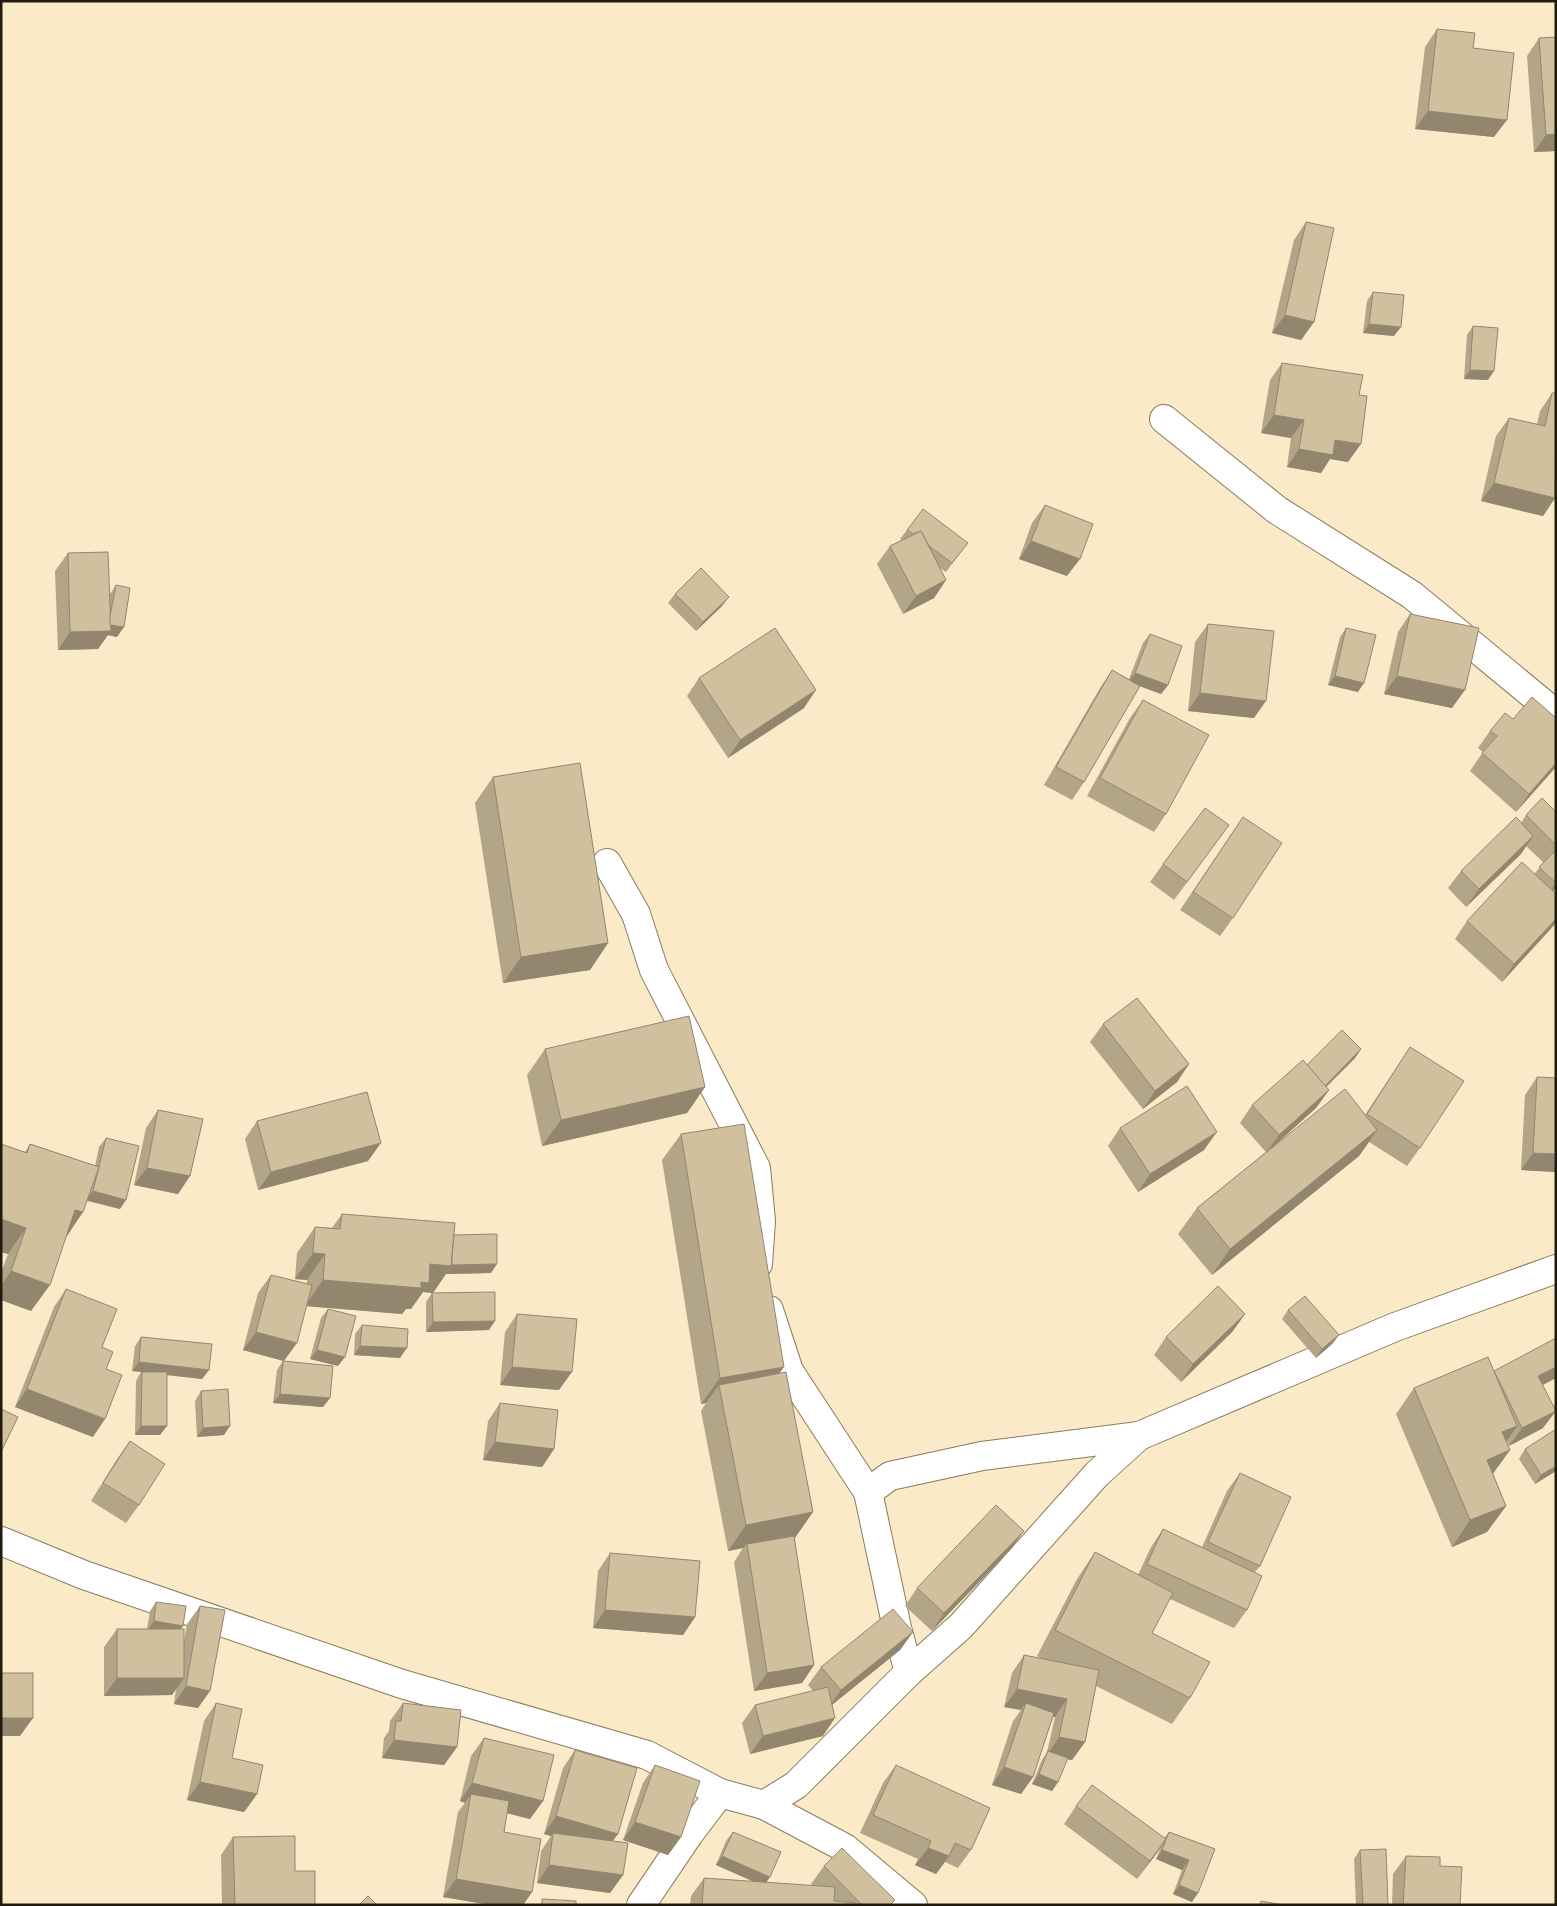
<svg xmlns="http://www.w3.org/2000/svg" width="1557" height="1906" font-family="Helvetica,sans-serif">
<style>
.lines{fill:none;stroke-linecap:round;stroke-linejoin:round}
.street-casing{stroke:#8a7b5c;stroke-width:30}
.street{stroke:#fff;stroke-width:28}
.wall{fill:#b3a588}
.shaded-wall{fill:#92866f}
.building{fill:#d0c09e;stroke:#92866f}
</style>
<rect width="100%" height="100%" fill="#faeac8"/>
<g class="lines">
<defs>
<g id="street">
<path d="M1164 419 1277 510 1412 595 1556 714"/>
<path d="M607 863 636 914 654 970 756 1168 761 1221 758 1264"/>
<path d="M769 1310 789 1371 868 1492"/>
<path d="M1 1541 84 1575 402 1684 647 1755 720 1793 764 1805 796 1785 909 1672 961 1626 1097 1474 1139 1436 1395 1327 1556 1269"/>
<path d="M909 1672 897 1628 868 1492 890 1476 982 1456 1139 1436"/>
<path d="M764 1805 845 1848 913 1905"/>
<path d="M641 1905 689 1834 720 1793"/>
</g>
</defs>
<use href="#street" class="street-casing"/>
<use href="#street" class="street"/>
</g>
<g class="wall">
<path d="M1437 29 1473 48 1494 137 1415 129 1425 47Z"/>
<path d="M1539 38 1556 151 1534 152 1527 56Z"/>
<path d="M1306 222 1314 322 1301 340 1272 333 1294 240Z"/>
<path d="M1373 292 1394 336 1363 333 1367 301Z"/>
<path d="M1473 326 1488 380 1464 379 1467 335Z"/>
<path d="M1282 363 1348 462 1330 459 1321 473 1287 467 1291 438 1261 433 1270 380Z"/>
<path d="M1552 393 1555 498 1543 516 1481 501 1496 436 1509 418 1537 424 1540 411Z"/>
<path d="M1045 505 1067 576 1019 559 1032 523Z"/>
<path d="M907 530 961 552 946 572 940 568 946 580 934 598 903 614 877 564 890 546 902 540 900 539Z"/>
<path d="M68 553 110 594 116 585 117 637 108 635 98 649 58 650 55 571Z"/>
<path d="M675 594 722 606 696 631 668 603Z"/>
<path d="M1410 614 1452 708 1384 694 1398 632Z"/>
<path d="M1208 624 1254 718 1188 711 1195 642Z"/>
<path d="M1346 628 1358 692 1328 685 1340 637Z"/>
<path d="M1150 634 1168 685 1161 694 1140 686 1084 782 1072 800 1044 785 1100 688 1112 670 1129 679 1143 643Z"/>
<path d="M699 678 804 708 728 758 687 696Z"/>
<path d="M1143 700 1166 814 1154 832 1087 796 1130 718Z"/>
<path d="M1490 731 1556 767 1516 812 1470 771 1483 752 1478 748Z"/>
<path d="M493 777 608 943 590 970 503 983 475 803Z"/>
<path d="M1556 812V888L1553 891 1556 923 1502 982 1455 939 1467 921 1534 874 1544 863 1526 846 1521 854 1466 907 1448 888 1461 871 1521 823 1526 815Z"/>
<path d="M1243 817 1233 918 1220 936 1180 910Z"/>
<path d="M1229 825 1174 900 1150 882 1163 864Z"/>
<path d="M1103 1024 1189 1064 1177 1082 1143 1109 1090 1042Z"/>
<path d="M1410 1047 1420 1148 1407 1166 1369 1142 1359 1156 1212 1275 1178 1234 1197 1208 1266 1152 1240 1123 1252 1105 1307 1065 1361 1049 1355 1058 1326 1087 1329 1090 1316 1108 1275 1145 1365 1115Z"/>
<path d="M545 1049 705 1087 687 1113 542 1146 527 1075Z"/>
<path d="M1537 1077 1556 1078V1172L1521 1170 1525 1095Z"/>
<path d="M158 1110 190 1176 178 1194 134 1185 146 1128Z"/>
<path d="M257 1121 368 1161 258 1190 245 1139Z"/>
<path d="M1120 1128 1204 1150 1138 1192 1108 1146Z"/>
<path d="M681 1134 780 1373 795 1538 794 1539 814 1665 802 1683 754 1691 734 1562 743 1548 728 1551 701 1411 706 1403 701 1404 662 1160Z"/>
<path d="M106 1138 120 1209 87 1201 83 1212 66 1236 31 1311 1 1300V1273L8 1254 1 1252V1144L25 1152 30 1144 95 1166 99 1147Z"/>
<path d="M342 1214 454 1235 491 1273 446 1274 433 1293 423 1292 411 1309H406L402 1314 306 1306 284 1361 243 1350 258 1293 271 1275 307 1284V1280L295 1279 297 1253 315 1227 332 1228Z"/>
<path d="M66 1289 102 1347 93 1437 15 1407 54 1307Z"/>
<path d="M432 1293 489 1330 426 1332V1302Z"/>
<path d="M328 1309 338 1366 310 1359 321 1318Z"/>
<path d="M1288 1310 1339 1335 1332 1344 1316 1358 1282 1319Z"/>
<path d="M517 1314 559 1390 500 1385 505 1332Z"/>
<path d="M1245 1314 1232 1332 1181 1382 1154 1355 1166 1337Z"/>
<path d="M362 1325 400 1358 354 1355 355 1334Z"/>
<path d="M141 1337 209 1370 202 1379 167 1375 160 1435H135L136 1381 141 1372 132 1371 135 1346Z"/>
<path d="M283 1361 330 1398 323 1407 273 1403 277 1370Z"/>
<path d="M1494 1371 1543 1385V1428L1509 1446 1507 1441 1506 1442 1510 1450 1493 1474 1506 1506 1487 1532 1452 1547 1396 1414 1414 1388Z"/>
<path d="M201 1391 224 1435 197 1437 195 1401Z"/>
<path d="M500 1403 554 1449 542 1467 483 1460 488 1421Z"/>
<path d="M130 1441 139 1505 126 1523 91 1501 117 1459Z"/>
<path d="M1525 1449 1556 1471 1535 1484 1519 1459Z"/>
<path d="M1240 1473 1260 1566 1255 1572 1247 1610 1234 1628 1170 1599 1152 1633 1190 1698 1172 1724 1096 1686 1085 1742 1072 1760 1067 1759 1058 1782 1052 1791 1032 1784 1042 1760 1047 1752 1055 1717H1053L1033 1777 1021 1794 992 1785 1013 1721 1021 1710 1004 1707 1012 1673 1024 1655 1042 1659 1037 1656 1077 1579 1095 1552 1138 1575 1151 1547 1163 1529 1202 1547 1227 1491Z"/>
<path d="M1011 1549 932 1631 905 1606 917 1588Z"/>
<path d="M610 1553 695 1617 683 1635 593 1628 598 1571Z"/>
<path d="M156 1602 183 1626 180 1629 184 1642 187 1624 200 1606 198 1708 174 1704 176 1689 172 1695 104 1696V1647L117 1629H147L150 1611Z"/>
<path d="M913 1632 900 1650 832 1705 823 1736 750 1754 742 1723 755 1705 813 1691 808 1685 821 1667Z"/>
<path d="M216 1703 232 1758 257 1794 244 1812 187 1800 204 1721Z"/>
<path d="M403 1703 457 1747 444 1765 382 1758 384 1738 389 1731 390 1721Z"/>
<path d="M484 1738 543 1801 530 1819 507 1813 504 1832 532 1892 523 1905H490L443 1897 458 1812 465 1803 460 1801 471 1756Z"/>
<path d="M575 1750 612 1841 623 1875 610 1893 537 1883 541 1851 551 1836 544 1834 563 1768Z"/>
<path d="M655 1765 681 1837 668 1855 623 1840 643 1783Z"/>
<path d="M896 1765 971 1850 958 1868 945 1862 936 1874 915 1865 918 1859 860 1833 883 1783Z"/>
<path d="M1076 1806 1164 1838 1169 1832 1215 1849 1192 1902 1173 1894 1182 1870 1156 1859 1160 1849 1137 1879 1064 1824Z"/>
<path d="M733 1832 766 1882 813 1886 811 1884 824 1866 891 1905H690L691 1896 704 1878 754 1882 716 1865 726 1841Z"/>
<path d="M233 1837 295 1871 315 1905H222L221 1855Z"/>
<path d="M1360 1850 1388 1905H1356L1354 1859Z"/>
<path d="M1406 1856 1440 1866 1460 1905H1392L1393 1874Z"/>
</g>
<g class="shaded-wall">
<path d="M1428 111 1507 120 1494 137 1415 129Z"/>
<path d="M1556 134V151L1534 152 1546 135Z"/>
<path d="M1285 315 1314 322 1301 340 1272 333Z"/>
<path d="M1369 324 1401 327 1394 336 1363 333Z"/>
<path d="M1470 370 1494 371 1488 380 1464 379Z"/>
<path d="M1274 415 1304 420 1291 438 1261 433Z"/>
<path d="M1335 440 1361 444 1348 462 1330 459 1321 473 1287 467 1299 449Z"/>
<path d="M1494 483 1555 498 1543 516 1481 501Z"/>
<path d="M1031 541 1080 559 1067 576 1019 559Z"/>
<path d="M946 580 934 598 903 614 916 596Z"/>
<path d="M729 597 722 606 696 631 703 622Z"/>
<path d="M108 625 124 627 117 637 108 635 98 649 58 650 70 632Z"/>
<path d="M1135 673 1168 685 1161 694 1128 682Z"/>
<path d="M1335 676 1364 683 1358 692 1328 685Z"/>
<path d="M1397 676 1465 690 1452 708 1384 694Z"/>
<path d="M816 690 804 708 728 758 740 740Z"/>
<path d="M1200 693 1266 701 1254 718 1188 711Z"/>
<path d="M1556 763V767L1516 812 1529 794Z"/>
<path d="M1533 836 1521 854 1466 907 1479 889Z"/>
<path d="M1556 883V888L1543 901Z"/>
<path d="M1556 919V923L1502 982 1514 964Z"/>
<path d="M608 943 590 970 503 983 521 957Z"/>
<path d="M1361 1049 1355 1058 1317 1096 1324 1087Z"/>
<path d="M1189 1064 1177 1082 1143 1109 1155 1091Z"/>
<path d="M705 1087 687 1113 542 1146 561 1120Z"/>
<path d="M1329 1090 1316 1108 1266 1153 1279 1135Z"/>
<path d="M1377 1130 1359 1156 1212 1275 1230 1249Z"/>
<path d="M1217 1132 1204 1150 1138 1192 1150 1174Z"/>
<path d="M381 1143 368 1161 258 1190 271 1172Z"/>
<path d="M1533 1153 1556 1154V1172L1521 1170Z"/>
<path d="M147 1168 190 1176 178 1194 134 1185Z"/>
<path d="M93 1191 126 1200 120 1209 86 1200Z"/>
<path d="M75 1210 83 1212 65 1239Z"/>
<path d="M1 1219 26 1228 8 1254 1 1252Z"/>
<path d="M313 1253 325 1254 307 1280 295 1279Z"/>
<path d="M430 1264 451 1266 433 1293 423 1292 411 1309H406L402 1314 305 1306 323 1280Z"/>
<path d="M497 1264 491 1273 446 1274 452 1265Z"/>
<path d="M11 1271 50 1285 31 1311 1 1300V1286Z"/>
<path d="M1245 1314 1232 1332 1181 1382 1193 1364Z"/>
<path d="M495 1321 489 1330 426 1332 433 1322Z"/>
<path d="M256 1332 297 1343 284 1361 243 1350Z"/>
<path d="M1339 1335 1332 1344 1316 1358 1322 1349Z"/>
<path d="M360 1346 407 1348 400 1358 354 1355Z"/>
<path d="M317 1350 345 1357 338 1366 310 1359Z"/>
<path d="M139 1362 209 1370 202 1379 132 1371Z"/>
<path d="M512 1367 572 1372 559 1390 500 1385Z"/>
<path d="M784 1367 765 1394 719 1385 706 1403 701 1404 720 1378Z"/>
<path d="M1556 1367V1378L1526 1394 1538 1376Z"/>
<path d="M27 1389 105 1419 93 1437 15 1407Z"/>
<path d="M280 1394 330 1398 323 1407 273 1403Z"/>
<path d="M1556 1411 1543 1428 1509 1446 1522 1428Z"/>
<path d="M141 1426H167L160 1435H135Z"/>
<path d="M230 1426 224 1435 197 1437 203 1428Z"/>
<path d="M1517 1426 1499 1452 1502 1432Z"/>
<path d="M495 1442 554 1449 542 1467 483 1460Z"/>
<path d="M1510 1450 1491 1476 1487 1460Z"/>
<path d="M1556 1466V1471L1535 1484 1541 1475Z"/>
<path d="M1506 1506 1487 1532 1452 1547 1470 1520Z"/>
<path d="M813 1512 795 1538 747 1548V1544L743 1548 728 1551 746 1525Z"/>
<path d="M1024 1531 1011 1549 932 1631 944 1613Z"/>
<path d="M605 1610 695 1617 683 1635 593 1628Z"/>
<path d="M154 1621 183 1626 176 1635 147 1631Z"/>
<path d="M913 1632 900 1650 828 1708 841 1690Z"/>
<path d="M814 1665 802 1683 754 1691 767 1673Z"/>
<path d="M117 1678H184L172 1695 104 1696Z"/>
<path d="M186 1686 210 1691 198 1708 174 1704Z"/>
<path d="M1017 1689 1067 1699 1055 1717 1023 1711 1026 1703 1021 1710 1004 1707Z"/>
<path d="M1 1718H33L20 1736H1Z"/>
<path d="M835 1718 823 1736 750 1754 763 1736Z"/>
<path d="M1059 1737 1085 1742 1072 1760 1047 1755Z"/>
<path d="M394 1740 457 1747 444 1765 382 1758Z"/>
<path d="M1004 1767 1033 1777 1021 1794 992 1785Z"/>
<path d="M1039 1774 1058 1782 1052 1791 1032 1784Z"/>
<path d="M200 1782 257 1794 244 1812 187 1800Z"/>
<path d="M472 1783 543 1801 530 1819 469 1804 471 1794 465 1803 460 1801Z"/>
<path d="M556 1816 618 1834 605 1852 553 1833 551 1836 544 1834Z"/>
<path d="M635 1822 681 1837 668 1855 623 1840Z"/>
<path d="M1166 1839 1154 1857 1137 1879 1150 1861Z"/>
<path d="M928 1848 949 1856 936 1874 915 1865Z"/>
<path d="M1162 1850 1189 1860 1182 1870 1156 1859Z"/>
<path d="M722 1856 770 1877 764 1886 716 1865Z"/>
<path d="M549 1865 623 1875 610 1893 537 1883Z"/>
<path d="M456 1879 532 1892 523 1905H490L443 1897Z"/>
<path d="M1179 1885 1198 1893 1192 1902 1173 1894Z"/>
</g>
<g class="building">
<path d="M1437 29 1475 33 1473 48 1514 53 1507 120 1428 111Z"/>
<path d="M1556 37V134L1546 135 1539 38Z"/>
<path d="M1306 222 1334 228 1314 322 1285 315Z"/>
<path d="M1373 292 1404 295 1401 327 1369 324Z"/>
<path d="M1473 326 1498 328 1494 371 1470 370Z"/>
<path d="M1282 363 1363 375 1359 395 1367 396 1361 444 1335 440 1333 455 1299 449 1304 420 1274 415Z"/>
<path d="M1552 393H1556L1555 498 1494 483 1509 418 1545 426Z"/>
<path d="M1045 505 1093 524 1080 559 1031 541Z"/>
<path d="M923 509 968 543 952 563 929 546 921 531 913 534 907 530Z"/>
<path d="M921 531 946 580 916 596 890 546Z"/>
<path d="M108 552 111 631 70 632 68 553Z"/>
<path d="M701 568 729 597 703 622 675 594Z"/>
<path d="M116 585 130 588 124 627 110 625V616Z"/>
<path d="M1410 614 1479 628 1465 690 1397 676Z"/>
<path d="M1208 624 1274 631 1266 701 1200 693Z"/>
<path d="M775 628 816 690 740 740 699 678Z"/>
<path d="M1346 628 1376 635 1364 683 1335 676Z"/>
<path d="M1150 634 1182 646 1168 685 1135 673Z"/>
<path d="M1112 670 1140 686 1084 782 1056 767Z"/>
<path d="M1532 697 1556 718V763L1529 794 1482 753 1497 736 1490 731 1505 713 1513 719Z"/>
<path d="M1143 700 1209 735 1166 814 1100 778Z"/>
<path d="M580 763 608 943 521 957 493 777Z"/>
<path d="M1542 798 1556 812V845L1526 815Z"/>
<path d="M1205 808 1229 825 1187 882 1163 864Z"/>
<path d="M1243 817 1282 843 1233 918 1193 892Z"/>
<path d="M1516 817 1533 836 1479 889 1461 871Z"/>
<path d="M1556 850V883L1539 867Z"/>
<path d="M1522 862 1556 894V919L1514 964 1467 921Z"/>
<path d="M1137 998 1189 1064 1155 1091 1103 1024Z"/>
<path d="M689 1016 705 1087 561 1120 545 1049Z"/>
<path d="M1342 1030 1361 1049 1325 1086 1307 1065Z"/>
<path d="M1410 1047 1464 1081 1420 1148 1367 1114Z"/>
<path d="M1303 1060 1329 1090 1279 1135 1252 1105Z"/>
<path d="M1537 1077 1556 1078V1154L1533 1153Z"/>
<path d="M1187 1086 1217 1132 1150 1174 1120 1128Z"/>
<path d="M1345 1089 1377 1130 1230 1249 1197 1208Z"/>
<path d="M367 1092 381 1143 271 1172 257 1121Z"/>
<path d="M158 1110 203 1119 190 1176 147 1168Z"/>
<path d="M744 1124 784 1367 720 1378 681 1134Z"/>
<path d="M106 1138 139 1146 126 1200 93 1191Z"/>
<path d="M1 1144 27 1153 30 1144 99 1167 83 1212 75 1210 50 1285 11 1271 26 1228 1 1219Z"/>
<path d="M342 1214 455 1223 451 1266 430 1264 429 1283 421 1282V1288L323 1280 325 1254 313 1253 315 1227 340 1229Z"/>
<path d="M497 1234V1264L452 1265V1256L454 1235Z"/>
<path d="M271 1275 312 1285 297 1343 256 1332Z"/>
<path d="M1218 1286 1245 1314 1193 1364 1166 1337Z"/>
<path d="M66 1289 117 1309 102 1347 113 1352 106 1369 122 1375 105 1419 27 1389Z"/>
<path d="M495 1292V1321L433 1322 432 1293Z"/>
<path d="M1305 1296 1339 1335 1322 1349 1288 1310Z"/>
<path d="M328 1309 356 1316 345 1357 317 1350Z"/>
<path d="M517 1314 577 1319 572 1372 512 1367Z"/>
<path d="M362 1325 408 1329 407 1348 360 1346Z"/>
<path d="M141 1337 212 1344 209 1370 139 1362Z"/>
<path d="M1556 1338V1367L1538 1376 1556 1411 1522 1428 1494 1371Z"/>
<path d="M1488 1357 1517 1426 1502 1432 1510 1450 1487 1460 1506 1506 1470 1520 1414 1388Z"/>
<path d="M283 1361 333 1366 330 1398 280 1394Z"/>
<path d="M142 1372H167V1426H141Z"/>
<path d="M786 1372 813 1512 746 1525 719 1385Z"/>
<path d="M228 1389 230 1426 203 1428 201 1391Z"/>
<path d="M500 1403 558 1410 554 1449 495 1442Z"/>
<path d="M1 1409 18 1417 1 1452Z"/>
<path d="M1556 1429V1466L1541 1475 1525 1449Z"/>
<path d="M130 1441 165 1464 139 1505 103 1483Z"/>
<path d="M1240 1473 1291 1497 1260 1566 1208 1542Z"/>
<path d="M996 1505 1024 1531 944 1613 917 1588Z"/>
<path d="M1163 1529 1262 1576 1247 1610 1147 1564Z"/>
<path d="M794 1536 814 1665 767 1673 747 1544Z"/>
<path d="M1095 1552 1173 1593 1152 1633 1210 1662 1190 1698 1055 1630Z"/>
<path d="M610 1553 700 1561 695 1617 605 1610Z"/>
<path d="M156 1602 186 1606 183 1626 154 1621Z"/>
<path d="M200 1606 225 1610 210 1691 186 1686Z"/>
<path d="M893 1609 913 1632 841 1690 821 1667Z"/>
<rect x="117" y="1629" width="67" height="49"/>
<path d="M1024 1655 1099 1670 1085 1742 1059 1737 1067 1699 1017 1689Z"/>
<rect x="1" y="1673" width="32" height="45"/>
<path d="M828 1687 835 1718 763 1736 755 1705Z"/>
<path d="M216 1703 242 1709 232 1758 263 1765 257 1794 200 1782Z"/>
<path d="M403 1703 461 1710 457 1747 394 1740 396 1721H401Z"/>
<path d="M1026 1703 1054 1713 1033 1777 1004 1767Z"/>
<path d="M484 1738 554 1755 543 1801 472 1783Z"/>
<path d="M575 1750 637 1768 618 1834 556 1816Z"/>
<path d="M1048 1751 1068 1758 1058 1782 1039 1774Z"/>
<path d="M655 1765 700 1781 681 1837 635 1822Z"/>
<path d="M896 1765 990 1808 971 1850 955 1843 949 1856 928 1848 931 1841 873 1815Z"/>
<path d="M1092 1785 1166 1839 1150 1861 1076 1806Z"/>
<path d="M471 1794 509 1801 504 1832 541 1839 532 1892 456 1879Z"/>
<path d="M733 1832 781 1852 770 1877 722 1856Z"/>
<path d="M1169 1832 1215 1849 1198 1893 1179 1885 1189 1860 1162 1850Z"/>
<path d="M553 1833 628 1843 623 1875 549 1865Z"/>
<path d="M295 1836V1871H315V1905H235L233 1837Z"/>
<path d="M842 1848 895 1900 890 1905H862L824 1866Z"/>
<path d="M1386 1849 1388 1905H1363L1360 1850Z"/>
<path d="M1406 1856 1440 1857V1866L1462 1867 1460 1905H1403Z"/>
<path d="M704 1878 835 1887 834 1901 855 1903V1905H702Z"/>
<path d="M368 1896 377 1905H359Z"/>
<path d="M542 1899 576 1901V1905H542Z"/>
<path d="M1261 1901 1283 1905H1260Z"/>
</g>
<rect width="1557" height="1906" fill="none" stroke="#211b0e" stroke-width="5"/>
</svg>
